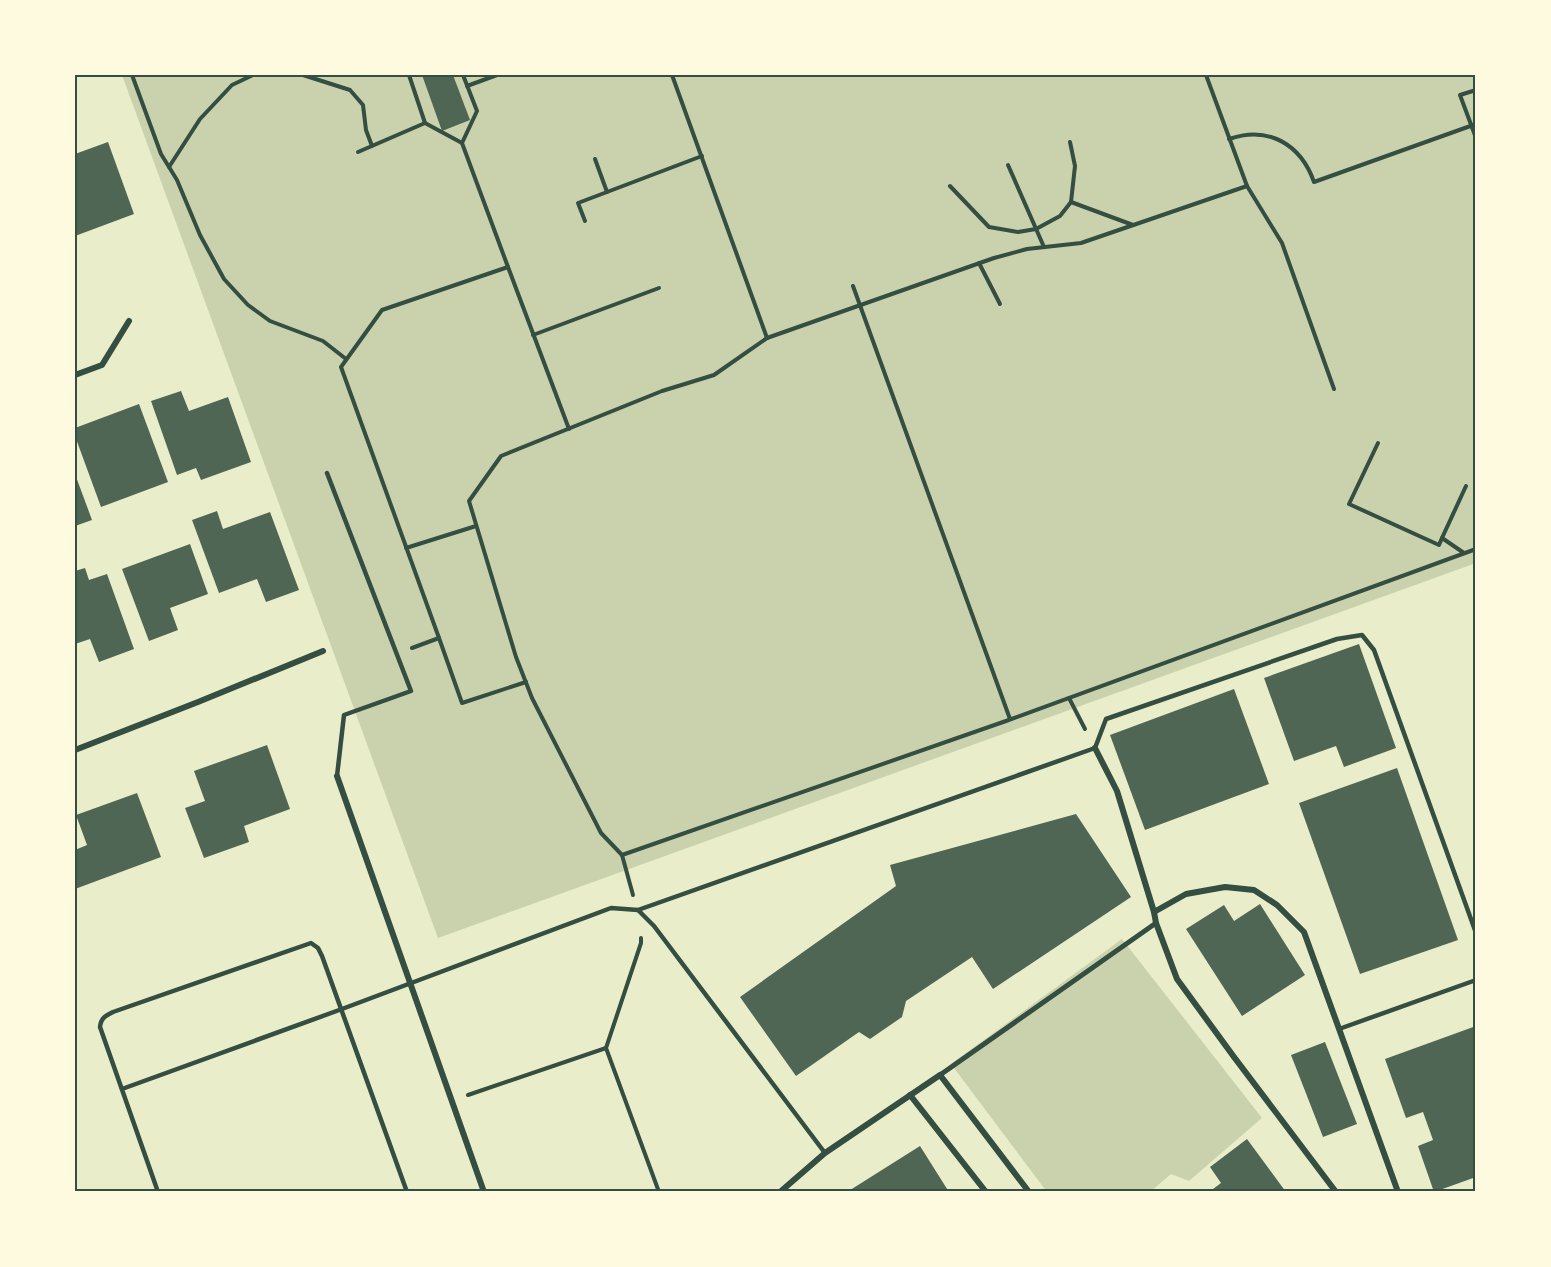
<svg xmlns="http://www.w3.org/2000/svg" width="1551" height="1267" font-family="'Varela Round',sans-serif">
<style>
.green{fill:#cad2ad}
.building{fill:#4f6655}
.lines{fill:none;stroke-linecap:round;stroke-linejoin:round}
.path{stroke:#344e41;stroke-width:4}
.service{stroke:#344e41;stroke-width:4.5}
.pedestrian{stroke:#344e41;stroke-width:5}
.minor{stroke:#344e41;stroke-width:6}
.neatline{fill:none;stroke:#344e41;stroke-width:2}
</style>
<rect width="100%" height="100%" fill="#e9edc9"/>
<g class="green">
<path d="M122 75H1476V563L438 938Z"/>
<path d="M1122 939 1262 1118 1189 1181 1171 1174 1150 1192H1047L951 1064Z"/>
</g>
<g class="building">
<path d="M422 75H453L470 120 442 131Z"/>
<path d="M108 142 134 214 75 236V154Z"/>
<path d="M181 391 189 411 228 397 251 462 201 480 196 468 177 475 151 401Z"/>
<path d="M139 404 168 482 101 507 75 436V428Z"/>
<path d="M75 474 92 520 75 526Z"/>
<path d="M217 511 223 529 270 512 299 590 266 602 257 579 219 593 192 520Z"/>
<path d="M190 544 208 594 170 608 178 630 149 641 122 569Z"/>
<path d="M85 568 89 580 107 574 134 649 99 662 90 639 75 644V571Z"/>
<path d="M1359 644 1396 748 1344 767 1336 746 1294 761 1264 678Z"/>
<path d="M1234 689 1269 784 1145 830 1110 735Z"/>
<path d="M267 745 290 809 244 826 249 842 204 858 185 808 205 801 194 771Z"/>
<path d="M1397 768 1458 940 1360 974 1299 803Z"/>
<path d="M137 793 161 857 75 889V850L87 845 76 815Z"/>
<path d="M1076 814 1131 897 993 989 972 957 906 1001 902 1017 870 1039 859 1032 796 1076 740 997 896 886 890 865Z"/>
<path d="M1260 904 1305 975 1242 1016 1186 929 1224 905 1234 921Z"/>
<path d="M1476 1026V1177L1434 1192 1418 1146 1433 1140 1423 1112 1406 1118 1385 1059Z"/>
<path d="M1325 1042 1357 1124 1323 1137 1291 1055Z"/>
<path d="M1247 1139 1286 1192H1209L1221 1183 1210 1167Z"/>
<path d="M920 1146 949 1192H847Z"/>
</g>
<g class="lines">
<g class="path">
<path d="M132 75 161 154 177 180 200 235 224 279 248 305 270 321 323 341 346 359"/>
<path d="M303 75 350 90 363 105 366 130 372 146"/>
<path d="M409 75 425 123 462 143"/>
<path d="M463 75 477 111 462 143 508 267"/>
<path d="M672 75 767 338"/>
<path d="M1206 75 1247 186 1081 243 1027 249 994 258 767 338 714 375 662 391 501 456 469 501 516 657 532 698 601 833 622 855 1006 721 1476 549"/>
<path d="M467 86 497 75"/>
<path d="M1476 90 1460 95 1476 138"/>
<path d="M1229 139C1269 125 1301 145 1314 182L1476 124"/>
<path d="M358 152 425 123"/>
<path d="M595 159 607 192"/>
<path d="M1008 165 1044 247"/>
<path d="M169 167 200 119 232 85 253 75"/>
<path d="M950 186 989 227 1018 232 1036 229 1060 216 1071 202 1075 166 1070 142"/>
<path d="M1247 186 1282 243 1334 389"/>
<path d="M1071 202 1133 225"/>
<path d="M585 221 578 203 702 156"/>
<path d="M979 263 1000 304"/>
<path d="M853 286 1010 719"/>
<path d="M533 335 659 288"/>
<path d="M1378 443 1349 504 1439 545 1442 538"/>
<path d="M406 548 476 526"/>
<path d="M1464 553 1442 538 1466 486"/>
<path d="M439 638 341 367 382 310 508 267 569 429"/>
<path d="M412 648 439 638 462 703 526 682"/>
<path d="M1069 698 1085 729"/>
<path d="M622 855 633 895"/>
<path d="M641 938V943L606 1048 659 1192"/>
<path d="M468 1095 606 1048"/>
</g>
<g class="service">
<path d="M327 473 411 691 344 715 337 776"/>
<path d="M638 910 1095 748 1106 719 1337 639 1362 635 1374 650 1476 933"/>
<path d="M1339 1029 1476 980"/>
<path d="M122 1089 342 1009 611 908 638 910 654 926 825 1153"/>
<path d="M158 1192 100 1027C101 1018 105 1016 113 1012L311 943 318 948 322 956 407 1192"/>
</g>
<path class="pedestrian" d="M940 1075 1156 923"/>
<g class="minor">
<path d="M75 375 102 365 129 321"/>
<path d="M1095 748 1117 791 1154 912 1156 923 1177 979 1234 1057 1336 1192"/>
<path d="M75 750 198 702 323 651"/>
<path d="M337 776 484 1192"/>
<path d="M1154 912 1186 894 1225 887 1254 890 1277 905 1304 932 1398 1192"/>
<path d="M910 1095 986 1192"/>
<path d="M780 1192 825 1153 940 1075 1029 1192"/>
</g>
</g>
<rect width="1551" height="1267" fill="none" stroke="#fefae0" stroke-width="153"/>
<rect x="76" y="76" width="1398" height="1114" class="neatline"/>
</svg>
